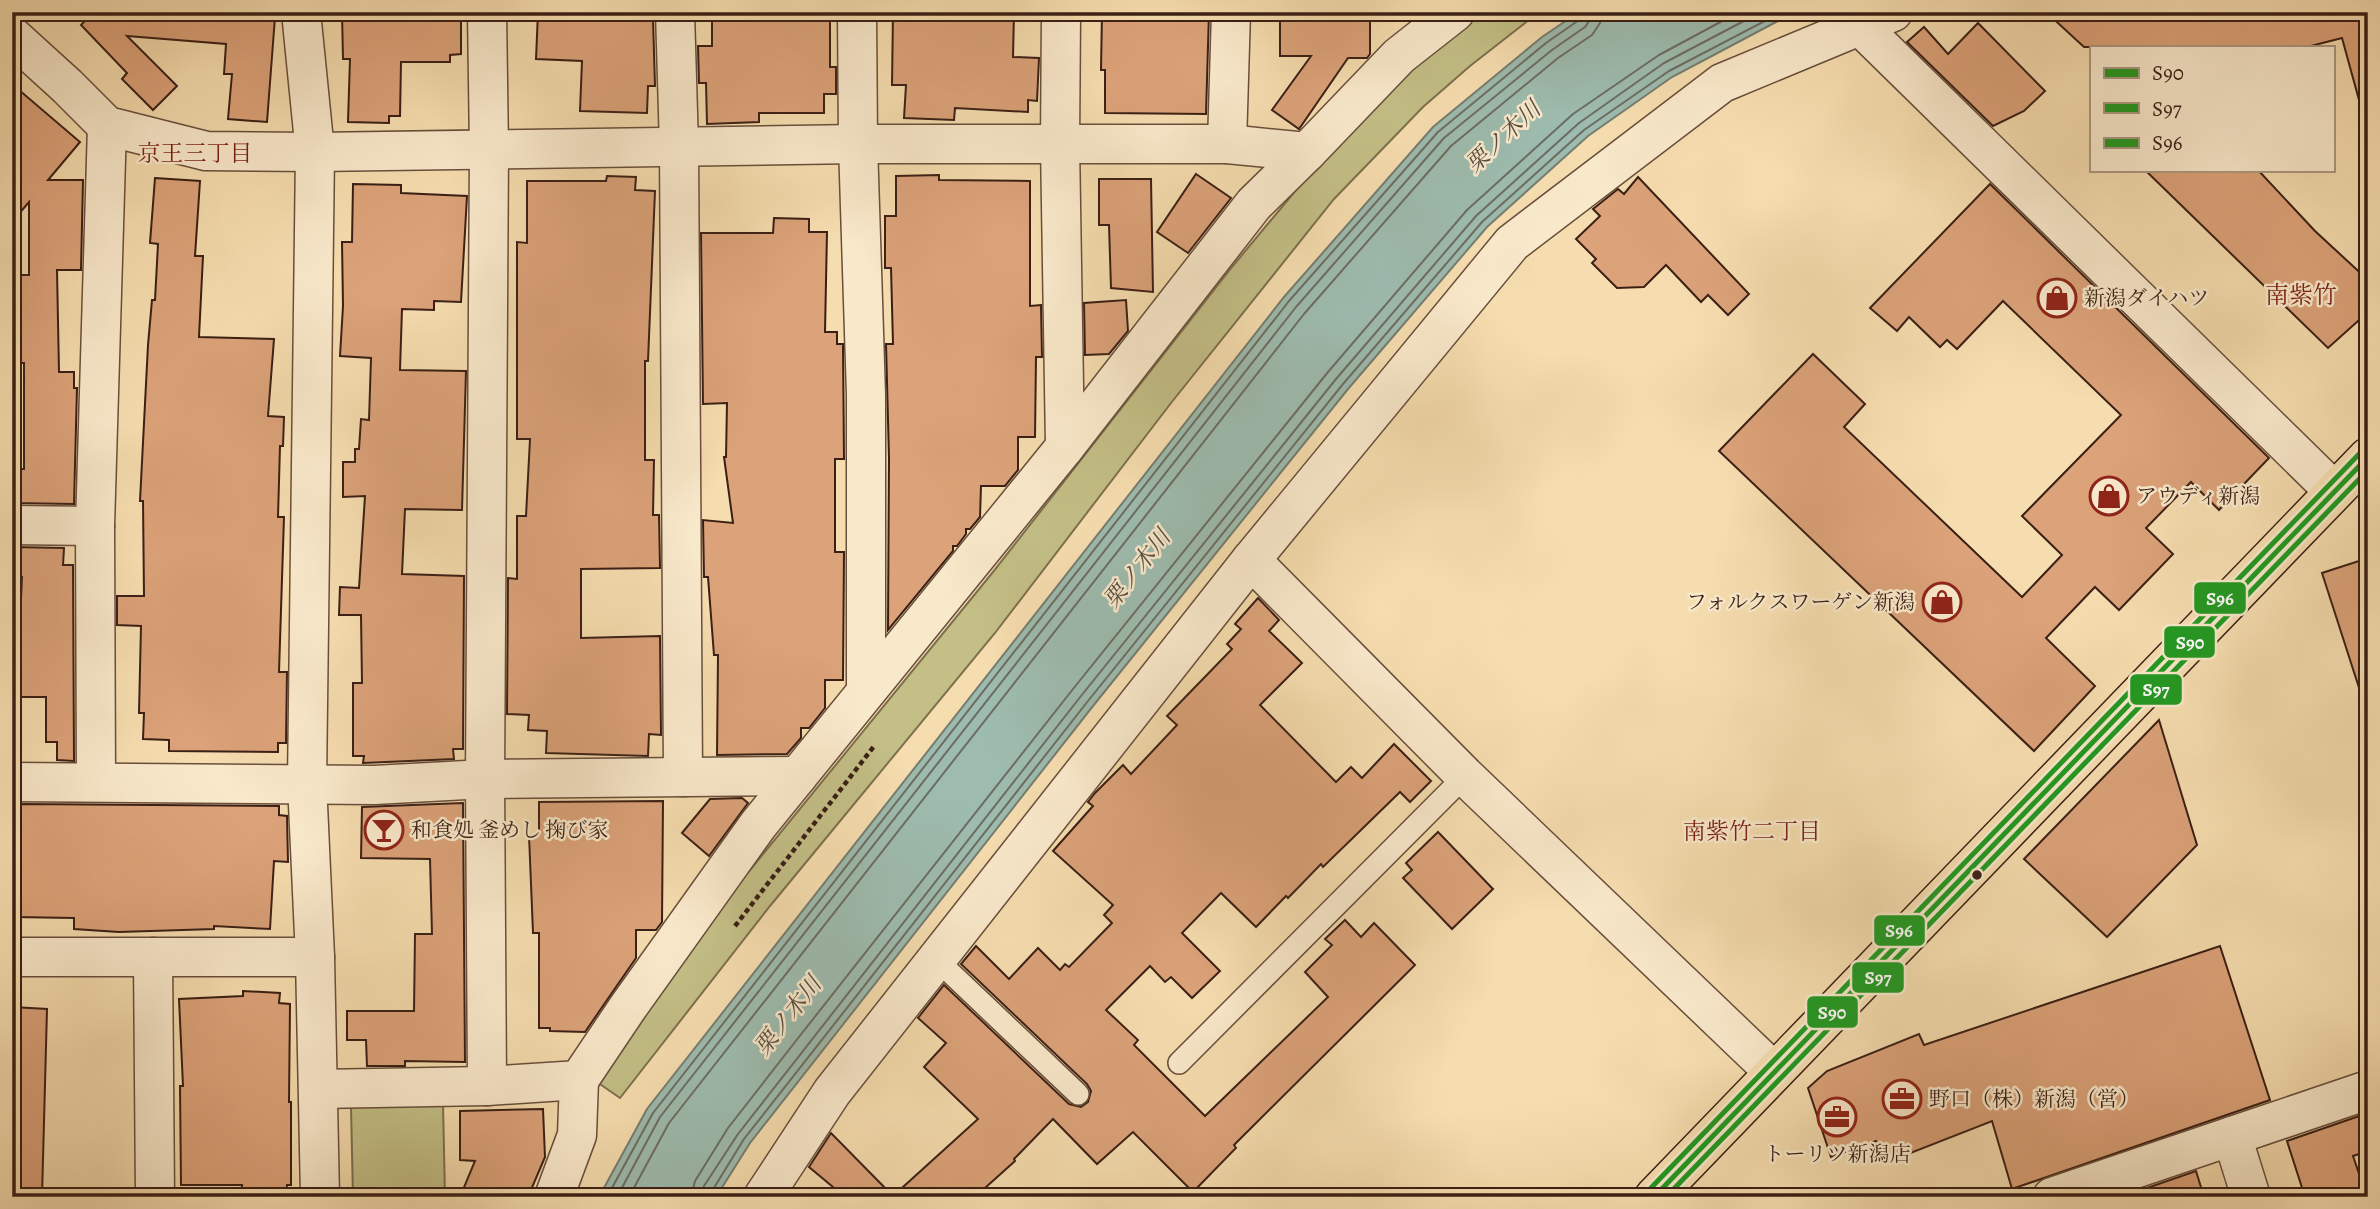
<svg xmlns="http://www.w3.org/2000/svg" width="2380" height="1209" font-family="Alegreya,'Noto Serif JP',serif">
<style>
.green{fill:#c3bf86;stroke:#7e6f4e;stroke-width:2}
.water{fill:#9dbbae;stroke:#757d71;stroke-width:2}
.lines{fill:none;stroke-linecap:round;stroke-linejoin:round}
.shore{stroke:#6c6d62;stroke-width:2}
.building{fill:#dca279;stroke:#3a1f15;stroke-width:2}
.lane-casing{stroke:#694e3c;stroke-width:24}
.street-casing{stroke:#694e3c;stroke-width:41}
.primary-casing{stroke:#3a1f15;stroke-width:41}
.path{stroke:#3a1f15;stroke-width:4.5;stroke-dasharray:5 3.5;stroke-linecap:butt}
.lane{stroke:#f9e9cb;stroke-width:21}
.street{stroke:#f9e9cb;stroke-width:38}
.primary{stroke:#f6ddaf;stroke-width:38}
.bus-1-casing{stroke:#f9e9cb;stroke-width:10}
.bus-2-casing{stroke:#f9e9cb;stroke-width:10}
.bus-3-casing{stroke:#f9e9cb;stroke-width:10}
.bus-1{stroke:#292;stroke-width:5}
.bus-2{stroke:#292;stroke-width:5}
.bus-3{stroke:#292;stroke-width:5}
.bus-dot{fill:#3a1f15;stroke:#f9e9cb;stroke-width:2.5}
.labels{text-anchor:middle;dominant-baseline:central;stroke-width:5;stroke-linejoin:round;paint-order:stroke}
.poi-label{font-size:21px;fill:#3a1f15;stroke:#f9e9cb;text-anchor:start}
.water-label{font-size:23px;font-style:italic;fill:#584e43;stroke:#f9e9cb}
.neighbourhood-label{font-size:23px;fill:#7a1f14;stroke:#f9e9cb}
.quarter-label{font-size:24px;fill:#7a1f14;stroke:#f9e9cb}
.line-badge{stroke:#f9e9cb;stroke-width:2.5}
.badge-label{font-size:19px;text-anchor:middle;font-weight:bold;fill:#fff}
</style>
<rect width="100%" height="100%" fill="#f6ddaf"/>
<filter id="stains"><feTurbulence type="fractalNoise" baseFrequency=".00286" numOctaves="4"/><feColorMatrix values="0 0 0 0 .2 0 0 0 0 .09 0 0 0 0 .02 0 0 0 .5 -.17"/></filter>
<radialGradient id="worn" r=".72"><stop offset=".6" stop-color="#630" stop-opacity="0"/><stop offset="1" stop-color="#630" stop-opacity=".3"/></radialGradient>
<g class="green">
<path d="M1475 12H1539L1470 66 1423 107 1334 199 1171 403 995 633 770 906 620 1098 597 1082 746 875 993 572 1232 267 1321 160 1393 80Z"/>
<path d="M443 1104 445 1197H353L351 1107Z"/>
</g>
<path class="water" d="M1579 12H1802L1776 22 1672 77 1588 136 1487 227 1348 389 1093 706 750 1143 716 1197H599L647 1109 1284 297 1433 127 1542 37Z"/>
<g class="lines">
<g class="shore">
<path d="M607 1197 653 1113 1289 301 1438 132 1546 43 1579 20 1582 12"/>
<path d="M617 1197 660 1117 1296 307 1444 138 1552 50 1585 27 1590 20 1591 12"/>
<path d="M629 1197 669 1123 1304 314 1451 146 1558 58 1592 35 1600 23 1601 12"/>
<path d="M691 1197 695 1181 728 1128 795 1042 1073 689 1328 372 1467 210 1573 114 1659 55 1739 12"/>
<path d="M702 1197 704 1186 738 1134 1081 696 1336 379 1476 216 1579 123 1664 63 1761 12"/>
<path d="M711 1197 712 1191 744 1139 1088 701 1343 384 1482 222 1584 130 1669 71 1782 12"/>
</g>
</g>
<g class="building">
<path d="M93 12H213L275 17 267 122 228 119 232 74H224L226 44 127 36 177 86 153 110 122 79 127 73 81 25Z"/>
<path d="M342 12H461V54L450 55V62H401L400 116H389V123L348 122 350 59H343Z"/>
<path d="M538 12H643V18L653 19 655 86H648L647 113 580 111 582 61 536 59Z"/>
<path d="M712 12H830V67H836V94H824V113H759V122L707 124 706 83H699L698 46H712Z"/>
<path d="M893 12H1014L1013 57 1039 58 1037 101 1028 100V112L955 108 954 120 904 118 906 85H892Z"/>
<path d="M1102 12H1209L1206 114 1105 113V70H1101Z"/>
<path d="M1280 12H1370V54L1367 58H1348L1299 129 1272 110 1311 56H1280Z"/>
<path d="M2046 12H2368V99L2359 100 2342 38 2307 47H2084Z"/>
<path d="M1978 23 2045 91 2024 111 1993 126 1907 42 1924 27 1948 54Z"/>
<path d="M12 84 80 142 48 180H83L81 270H57L59 372H74V388H77L74 504 12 503V469H24V363H14L12 275H29V202L12 222Z"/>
<path d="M2145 170H2258L2315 231 2368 280V312L2328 348Z"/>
<path d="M1196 174 1231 198 1188 253 1157 232Z"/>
<path d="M939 175V180L1030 181V306L1041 305 1042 357H1036L1035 437H1018V470L1005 486H981L980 517 970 529H966V534L957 546H953V551L888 630 889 458 886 344H893L891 268H885V216H896V176Z"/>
<path d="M607 176 636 177 635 190 655 191 648 361H645V460H654L653 515H659L660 568 581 569V638L660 636 661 735 649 734 648 756 546 753 547 731 528 730 529 715 507 714 508 578 517 579V516H526L530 439H517V242L527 243V181H606Z"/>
<path d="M1638 177 1749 294 1728 315 1708 295 1701 302 1666 265 1644 287 1617 288 1592 263 1596 259 1576 239 1600 216 1593 209 1618 189 1624 194Z"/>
<path d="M155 178 200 181 195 256H203L199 337 274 339 268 416 284 417 283 446H280L278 517H284L279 672H287L286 743H278V752L169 751V740L143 739 144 713H139L141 626 117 625V596H144L143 501H140L148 345 152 300H155L158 244 150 243Z"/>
<path d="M1099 179H1151L1153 292 1111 288 1109 225H1099Z"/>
<path d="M353 184 401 185V193L467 196 461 302 434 301V310L402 309 400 370 466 371 462 510 405 509 402 574 464 576 463 749H453L454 759 363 763 364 756H353V683H362L361 615H339L340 587 359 588 365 496 343 497V462H355V449H359L361 419 369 420 371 358 340 356 343 306 342 242H352Z"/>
<path d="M1990 184 2269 458 2219 510 2191 482 2146 528 2173 554 2119 610 2095 587 2046 638 2095 686 2034 751 1719 451 1813 354 1865 404 1844 427 2022 597 2062 555 2022 516 2121 415 2003 301 1957 349 1947 340 1940 347 1909 317 1897 331 1870 308Z"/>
<path d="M774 218 809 219V232H827L825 332H837V344H843L844 459H835V552H844L843 680H825V708L809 728H801V738L787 754 717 755 718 655H714L708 577H704L703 520 733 523 724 457H726L727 403 703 404 701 233H773Z"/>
<path d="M1126 300 1128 331 1109 354 1085 355 1084 303Z"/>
<path d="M12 547 64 548 63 565H73L74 761 57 760V742H46V697H12V666H18L22 577 12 576Z"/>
<path d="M2362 560 2368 578V697H2362L2322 573Z"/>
<path d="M1258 598 1279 620 1269 631 1302 663 1260 705 1336 782 1351 767 1362 778 1394 744 1431 781 1410 802 1400 792 1323 867 1321 864 1288 898 1286 896 1256 927 1221 893 1182 933 1220 971 1192 998 1171 977 1165 982 1150 966 1106 1010 1138 1040 1134 1045 1205 1116 1328 997 1305 972 1332 945 1325 939 1345 920 1361 937 1374 923 1415 965 1234 1145 1236 1148 1193 1192 1133 1132 1097 1164 1053 1119 1014 1159 1015 1161 975 1197H845L809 1167 831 1133 893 1196 978 1119 924 1067 946 1043 918 1018 944 985 1069 1104 1081 1107 1088 1102 1091 1091 1087 1084 961 964 976 946 1009 979 1038 948 1060 970 1065 964 1069 967 1112 923 1104 915 1113 905 1053 851 1093 806 1088 802 1095 793 1123 765 1131 774 1177 725 1167 716 1232 649 1227 644 1241 629 1235 624Z"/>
<path d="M2159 720 2197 845 2107 937 2024 859Z"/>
<path d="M742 798 748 803 709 856 682 833 710 799Z"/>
<path d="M663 801 662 922 656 930H636V958L585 1032 550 1031V1028H539V933H533L529 835H539V802Z"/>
<path d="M463 803 465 1062 405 1061V1066H367L366 1040H347V1011H414L415 934H432L430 859 361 858 362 807Z"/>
<path d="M20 804 279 806V815L287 816 288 862 274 861 270 929 214 926V929L119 932 74 929V918L14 917 15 869H17Z"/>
<path d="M1438 832 1493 889 1452 929 1403 878 1412 870 1406 863Z"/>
<path d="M2220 946 2270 1100 2012 1189 1992 1121 1885 1163 1876 1141 1831 1157 1808 1088 1827 1071 1919 1034 1924 1045Z"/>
<path d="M243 991 280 993 279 1003 290 1004 289 1102H291V1185H287L286 1197H241L242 1185H181L180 1086H183L179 999 243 996Z"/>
<path d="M12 1007 47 1009 42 1197H12Z"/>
<path d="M543 1109 545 1157 528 1197H460L475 1161 460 1160V1111Z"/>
<path d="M2368 1113V1151L2353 1156 2367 1197H2305L2287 1141Z"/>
<path d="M2196 1171 2204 1197H2121Z"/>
</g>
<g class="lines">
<defs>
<g id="lane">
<path d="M936 959 1078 1094"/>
<path d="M1179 1063 1465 776"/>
</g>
<g id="street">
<path d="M301 12 315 152 307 783 315 957 320 1197"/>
<path d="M487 12 489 150 485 779 487 1086"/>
<path d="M675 12 679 147 683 777"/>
<path d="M857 12 858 144 866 395V691"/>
<path d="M1061 12 1060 144 1065 447"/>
<path d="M1860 26 2334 491"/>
<path d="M12 36 67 86 107 126 206 151 315 152 858 144H1227L1307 152"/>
<path d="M1227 144 1231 12"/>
<path d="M12 525 95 526"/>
<path d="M1251 560 1512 243 1722 83 1893 12"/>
<path d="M12 782 374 785 485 779 798 776"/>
<path d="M96 782 95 526 107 126"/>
<path d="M12 957H315"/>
<path d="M153 957 155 1197"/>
<path d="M319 1089 487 1086 579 1080 628 1007 758 825 1065 447 1254 204 1307 152 1399 56 1455 12"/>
<path d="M2232 1136 2368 1090"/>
<path d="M554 1197 577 1135 579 1080"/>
<path d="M763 1197 832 1092 1251 560 1465 776 1774 1072"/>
<path d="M2052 1197 2232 1136 2251 1197"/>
</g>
<path id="primary" d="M1654 1197 2368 457"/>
</defs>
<use href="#lane" class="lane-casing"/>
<use href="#street" class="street-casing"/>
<use href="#primary" class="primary-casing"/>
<path class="path" d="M735 926 875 745"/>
<use href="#lane" class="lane"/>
<use href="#street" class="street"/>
<use href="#primary" class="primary"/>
<defs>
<path id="bus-1" d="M1654 1197 2368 457"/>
<path id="bus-2" d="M1666 1197 2368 470"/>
<path id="bus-3" d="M1648 1191 2362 451"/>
</defs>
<use href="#bus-1" class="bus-1-casing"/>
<use href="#bus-2" class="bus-2-casing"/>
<use href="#bus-3" class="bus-3-casing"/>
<use href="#bus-1" class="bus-1"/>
<use href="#bus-2" class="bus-2"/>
<use href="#bus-3" class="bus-3"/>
</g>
<defs>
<symbol id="shop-ring" viewBox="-11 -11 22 22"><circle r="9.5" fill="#f9e9cb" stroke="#8f2418" stroke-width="1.5"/><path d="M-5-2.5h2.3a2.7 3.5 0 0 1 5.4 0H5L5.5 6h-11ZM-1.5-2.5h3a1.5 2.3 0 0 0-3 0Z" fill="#8f2418"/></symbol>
<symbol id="bar-ring" viewBox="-11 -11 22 22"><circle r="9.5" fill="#f9e9cb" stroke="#8f2418" stroke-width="1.5"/><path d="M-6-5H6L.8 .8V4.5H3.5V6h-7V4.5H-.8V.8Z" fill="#8f2418"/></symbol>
<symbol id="office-ring" viewBox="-11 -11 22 22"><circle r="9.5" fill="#f9e9cb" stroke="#8f2418" stroke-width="1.5"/><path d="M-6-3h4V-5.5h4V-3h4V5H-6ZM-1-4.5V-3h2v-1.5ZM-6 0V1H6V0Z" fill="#8f2418"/></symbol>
</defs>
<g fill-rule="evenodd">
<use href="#shop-ring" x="2035" y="276" width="44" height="44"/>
<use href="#shop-ring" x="2087" y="474" width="44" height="44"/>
<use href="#shop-ring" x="1920" y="580" width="44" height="44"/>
<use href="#bar-ring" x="362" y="808" width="44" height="44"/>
<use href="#office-ring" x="1880" y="1077" width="44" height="44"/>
<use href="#office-ring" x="1815" y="1095" width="44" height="44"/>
</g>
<circle class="bus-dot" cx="1977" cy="875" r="6"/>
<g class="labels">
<g class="poi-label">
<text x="2084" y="298">新潟ダイハツ</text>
<text x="2136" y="496">アウディ新潟</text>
<text x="1915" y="602" text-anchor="end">フォルクスワーゲン新潟</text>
<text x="411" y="830">和食処 釜めし 掬び家</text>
<text x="1929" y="1099">野口（株）新潟（営）</text>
<text x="1837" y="1154" text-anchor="middle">トーリツ新潟店</text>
</g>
<g class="water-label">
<text transform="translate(1503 137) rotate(-43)">栗ノ木川</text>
<text transform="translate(1137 569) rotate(-52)">栗ノ木川</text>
<text transform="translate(788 1016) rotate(-52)">栗ノ木川</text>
</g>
<g class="neighbourhood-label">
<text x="195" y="153">京王三丁目</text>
<text x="1752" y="831">南紫竹二丁目</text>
</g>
<g class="quarter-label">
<text x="2301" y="295">南紫竹</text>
</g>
</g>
<g class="line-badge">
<rect x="2193" y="581" width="54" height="34" rx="7" fill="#292"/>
<rect x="2163" y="625" width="53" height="34" rx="7" fill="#292"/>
<rect x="2129" y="673" width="54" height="33" rx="7" fill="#292"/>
<rect x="1873" y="914" width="53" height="33" rx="7" fill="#292"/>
<rect x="1851" y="961" width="54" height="33" rx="7" fill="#292"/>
<rect x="1806" y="995" width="53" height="34" rx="7" fill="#292"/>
</g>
<g class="badge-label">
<text x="2220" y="605">S96</text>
<text x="2190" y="649">S90</text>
<text x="2156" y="696">S97</text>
<text x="1899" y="937">S96</text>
<text x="1878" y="984">S97</text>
<text x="1832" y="1019">S90</text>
</g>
<rect width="2380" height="1209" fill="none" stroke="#f6ddaf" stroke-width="42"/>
<rect x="14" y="14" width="2352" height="1181" fill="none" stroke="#3a1f15" stroke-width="3.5"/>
<rect x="21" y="21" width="2338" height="1167" fill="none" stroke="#3a1f15" stroke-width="2"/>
<rect x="2090" y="46" width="245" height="126" fill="#f9e9cb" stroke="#ad9882" stroke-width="2"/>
<rect x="2104" y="68" width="35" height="10" fill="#229922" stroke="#ad9882" stroke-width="2"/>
<text x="2152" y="80" font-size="21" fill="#3a1f15">S90</text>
<rect x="2104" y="103" width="35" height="10" fill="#229922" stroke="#ad9882" stroke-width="2"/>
<text x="2152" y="116" font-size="21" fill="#3a1f15">S97</text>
<rect x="2104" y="138" width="35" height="10" fill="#229922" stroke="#ad9882" stroke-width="2"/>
<text x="2152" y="150" font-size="21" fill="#3a1f15">S96</text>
<rect width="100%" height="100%" filter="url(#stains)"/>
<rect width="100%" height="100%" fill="url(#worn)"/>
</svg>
